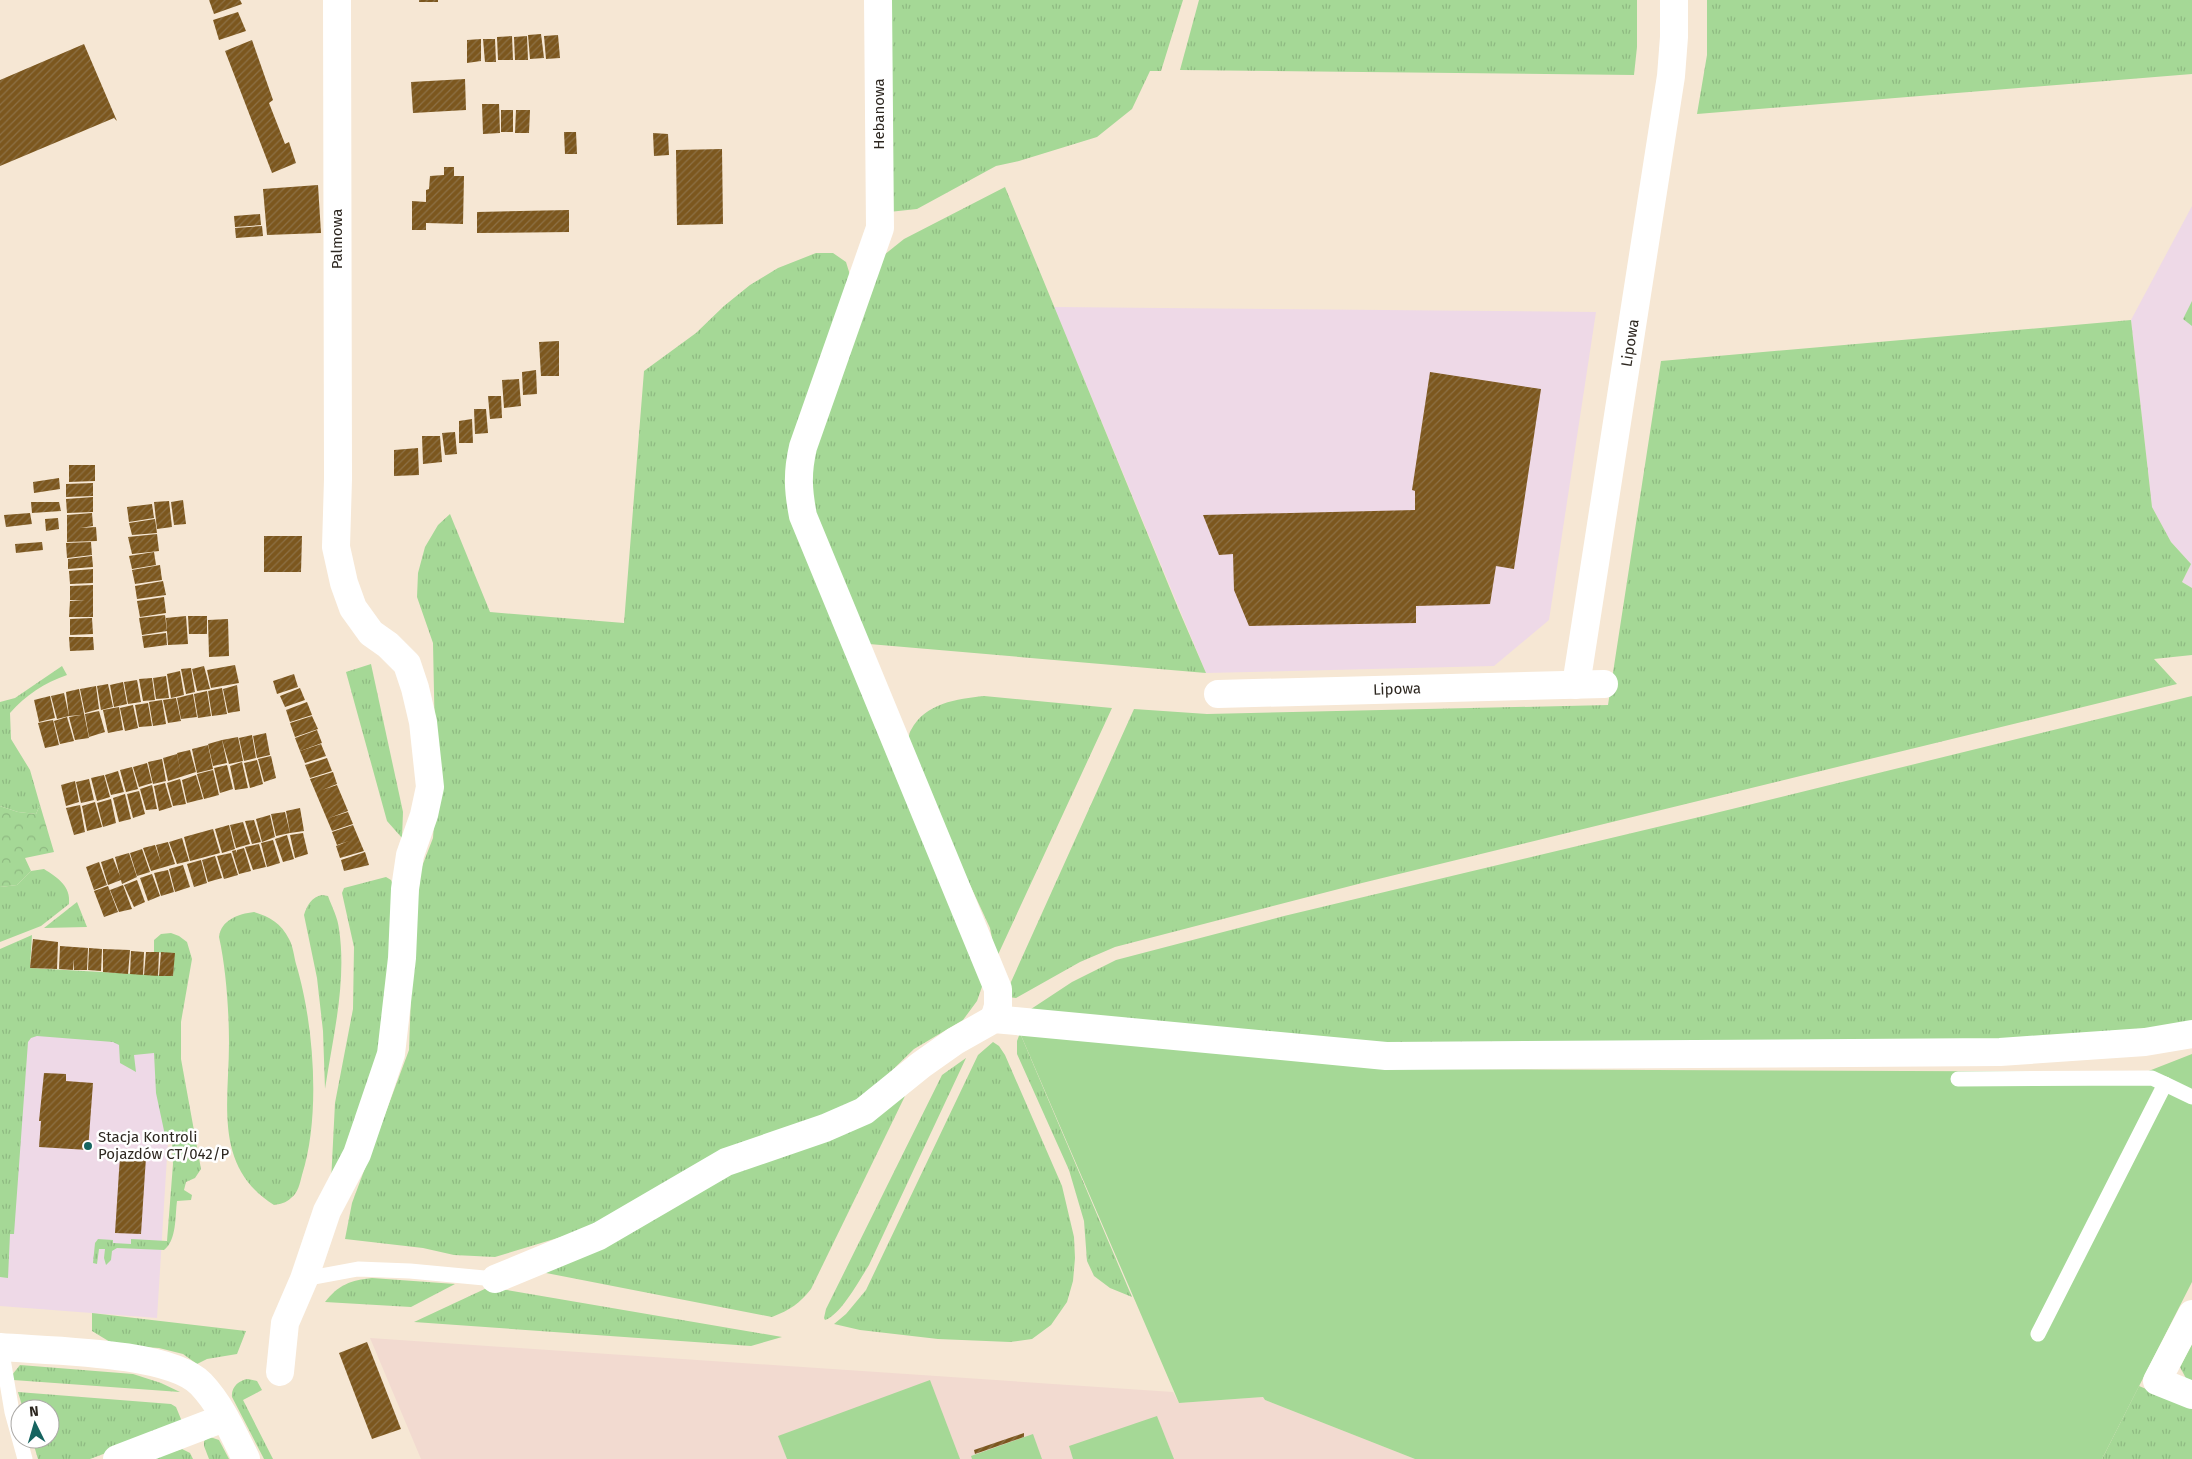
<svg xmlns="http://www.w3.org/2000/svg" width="2192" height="1459" font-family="'Fira Sans',sans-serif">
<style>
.commercial{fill:#eed9e7}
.education{fill:#f2dad0}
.grass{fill:url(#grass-tufts)}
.forest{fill:url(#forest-crowns)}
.garden{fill:#a5d896}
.building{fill:url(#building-hatch)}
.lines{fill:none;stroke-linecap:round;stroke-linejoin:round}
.service{stroke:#fff;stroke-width:15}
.minor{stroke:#fff;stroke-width:28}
.poi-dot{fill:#166460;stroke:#fff;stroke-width:2}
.labels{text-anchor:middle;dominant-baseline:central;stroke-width:5;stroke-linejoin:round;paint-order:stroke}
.street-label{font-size:15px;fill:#2d2720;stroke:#fff}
.poi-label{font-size:15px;fill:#2d2720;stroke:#fff;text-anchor:start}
</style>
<defs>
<pattern id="grass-tufts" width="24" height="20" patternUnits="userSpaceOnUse" patternTransform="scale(1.25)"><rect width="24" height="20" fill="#a5d896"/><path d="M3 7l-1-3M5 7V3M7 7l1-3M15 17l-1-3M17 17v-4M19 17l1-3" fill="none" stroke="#8eb981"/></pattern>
<pattern id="forest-crowns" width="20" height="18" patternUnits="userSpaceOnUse" patternTransform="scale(1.25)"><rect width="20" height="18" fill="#a5d896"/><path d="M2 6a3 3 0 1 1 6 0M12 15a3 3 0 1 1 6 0" fill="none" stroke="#8eb981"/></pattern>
<pattern id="building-hatch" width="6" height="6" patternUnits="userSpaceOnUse" patternTransform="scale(1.25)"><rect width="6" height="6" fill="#7c571e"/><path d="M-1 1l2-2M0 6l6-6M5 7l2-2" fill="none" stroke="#8d7146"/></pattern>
</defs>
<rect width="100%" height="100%" fill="#f6e7d4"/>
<g class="commercial">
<path d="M2192 206V588L2182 582 2191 564 2171 542 2152 507 2131 320Z"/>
<path d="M1054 307 1596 312 1549 620 1494 666 1206 673Z"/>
<path d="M0 968 178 980 157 1318 0 1306Z"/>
</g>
<path class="education" d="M370 1338 1173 1392 1179 1403 1263 1397 1265 1400 1415 1459H421Z"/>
<g class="grass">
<path d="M888 0H1183L1161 71H1150L1132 109 1097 137 1019 161 996 166 917 209 889 212Z"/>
<path d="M1199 0H1637V47L1634 75 1180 70Z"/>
<path d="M1707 0H2192V74L1697 114 1707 55Z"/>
<path d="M1005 187 1178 608 1206 673 869 644 812 519 809 464 879 259 904 239Z"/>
<path d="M816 253H833L846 262 850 275 788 463 984 981 977 1001 963 1020 914 1049 875 1087 854 1103 594 1227 495 1257 454 1255 423 1248 345 1239 352 1203 409 1050 413 941 421 869 433 838 438 768 435 742 433 643 417 597 418 573 425 547 438 525 450 514 490 612 624 623 644 371 696 333 724 306 750 285 778 268Z"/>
<path d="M2192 301V326L2183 319Z"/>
<path d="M2131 320 2152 507 2171 542 2191 564 2182 582 2192 588V655L2154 659 2177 684 1362 883 1115 947 1080 962 1016 998 1008 997 1006 993 1134 709 1207 714 1608 705 1661 361Z"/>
<path d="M371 664 403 812 402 838 387 821 346 672Z"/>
<path d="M62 666 67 675C44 683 26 695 10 713L11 739 30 770 40 805 36 814 18 812 0 806V702L15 698Z"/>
<path d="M984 696 1112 708 996 959 990 928 907 749C908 744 908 735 911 730 925 703 957 699 984 696Z"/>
<path d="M2192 696V1027L2003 1044 1388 1049 1028 1011 1072 982 1116 960 1284 916 1695 818Z"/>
<path d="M44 869C58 878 71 886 69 904L41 926 0 942V887L17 885 31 871Z"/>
<path d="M386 877 391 880 394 888C391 929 392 974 385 1014 376 1073 355 1128 331 1182L335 1103 353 1009 354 947 342 893 344 888Z"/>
<path d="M322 895 328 896C332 907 338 918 339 929 347 982 333 1036 325 1089L323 1031 317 978 304 915C307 905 312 897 322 895Z"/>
<path d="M77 902 87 927 44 928Z"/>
<path d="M254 912C270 917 281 923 289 939 293 946 294 956 296 964 314 1023 321 1116 302 1175 300 1183 298 1193 291 1198 286 1203 280 1204 274 1205 213 1167 229 1102 229 1043 229 1011 226 968 219 937 221 920 238 914 254 912Z"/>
<path d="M171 933 179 936 187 942 192 959 181 1022V1059L201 1169 195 1178 186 1182 184 1190 192 1195 191 1200 177 1201C175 1216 177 1240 164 1250L117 1248 112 1251 111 1260 106 1265 104 1258 105 1249H99L97 1264 93 1263 95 1243 98 1239 113 1240V1243L131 1244V1239L167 1241 173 1164 172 1143 166 1140 156 1093 154 1053 134 1055 136 1072 120 1063 119 1045 113 1042 37 1036 31 1038 28 1042 14 1234H10L8 1278 0 1277V949L32 935 30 968 173 976 174 954 154 952V940L161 934Z"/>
<path d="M1020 1033 1132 1297 1110 1288 1094 1276 1087 1261 1084 1221 1069 1170 1017 1054V1041Z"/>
<path d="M993 1042 999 1046 1005 1055 1062 1186 1074 1237 1075 1258 1073 1281 1067 1302 1051 1325 1032 1339 1010 1342 938 1339 860 1330 834 1324 846 1314 866 1290 978 1055Z"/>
<path d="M966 1058 869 1265C860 1279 841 1315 825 1320L824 1318 826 1309 942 1075Z"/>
<path d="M905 1096 811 1289C800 1303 790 1310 772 1317L541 1272 704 1186Z"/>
<path d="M372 1278 455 1284 411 1307 325 1302C338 1285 351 1280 372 1278Z"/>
<path d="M489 1287 782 1337 751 1346 414 1322Z"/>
<path d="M92 1313 246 1331 237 1354 207 1359 197 1364 183 1354 159 1348 115 1345 92 1331Z"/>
<path d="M2192 1344V1385L2189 1384 2180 1367Z"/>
<path d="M20 1365 133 1374 161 1383 180 1392 13 1380 12 1375Z"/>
<path d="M248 1379 257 1381 262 1390 243 1400 273 1459H264L232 1397C231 1387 239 1380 248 1379Z"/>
<path d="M2139 1386 2192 1408V1459H2102Z"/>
<path d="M18 1392 171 1404 176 1407 183 1424 90 1459H38L32 1439H50V1409H23Z"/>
<path d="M210 1437 219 1440 229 1459H209L204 1446V1441Z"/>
<path d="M182 1449 190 1453 193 1459H147Z"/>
</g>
<path class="forest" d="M40 805 54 852 25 858 31 871 17 885 0 887V806L18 812 36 814Z"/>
<g class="garden">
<path d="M1020 1033 1384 1069 2146 1072 2192 1054V1282L2102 1459H1415L1265 1400 1263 1397 1179 1403Z"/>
<path d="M930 1380 960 1459H787L778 1436Z"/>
<path d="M1157 1416 1174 1459H1073L1069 1446Z"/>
<path d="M1033 1434 1042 1459H972L971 1456Z"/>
</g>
<g class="building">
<path d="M209 0H240L242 4 214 14Z"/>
<rect x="419" y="0" width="19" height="2"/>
<path d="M238 12 246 31 219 40 213 20Z"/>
<path d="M541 34 544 58 530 59 528 35Z"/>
<path d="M558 35 560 58 546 59 544 36Z"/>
<path d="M512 36 513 60H498L497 37Z"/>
<path d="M527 36 528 60H515L514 37Z"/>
<path d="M481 39V61L467 63V40Z"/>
<path d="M483 39H495L496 62H485Z"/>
<path d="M252 40 273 100 269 103 285 144 289 142 296 163 272 173 225 51Z"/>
<path d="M84 44 117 121 114 118 0 166V80Z"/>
<path d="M465 79 466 110 413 113 411 82Z"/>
<path d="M482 104H499L500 133 483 134Z"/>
<rect x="501" y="110" width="12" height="22"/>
<path d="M516 110H530L529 133H515Z"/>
<path d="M564 132H576L577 154H565Z"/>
<path d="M653 133 668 134 669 155 654 156Z"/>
<path d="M722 149 723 224 677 225 676 150Z"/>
<path d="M444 167H454V176H464L463 224 426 223V230H412V201L426 202V190L429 189 430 176 444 175Z"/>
<path d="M318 185 321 233 267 235 263 189Z"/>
<path d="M569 210V232L477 233V212Z"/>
<path d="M260 214 261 225 235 227 234 216Z"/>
<path d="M262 226 263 236 236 238 235 228Z"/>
<path d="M559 341V376H541L539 342Z"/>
<path d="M536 370 537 394 523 395 522 372Z"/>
<path d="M1430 372 1541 389 1514 569 1496 566 1490 604 1416 606V623L1249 626 1234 590 1233 554 1219 555 1203 515 1415 510V491L1412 490Z"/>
<path d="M519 379 521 406 504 408 502 380Z"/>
<path d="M488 396H501L502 418 490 419Z"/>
<path d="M474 409H486L488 433 475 434Z"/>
<path d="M472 419 473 443H459V421Z"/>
<path d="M455 432 457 454 445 455 442 433Z"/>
<path d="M422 436H440L442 462 423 464Z"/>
<path d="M418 448 419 475 394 476V450Z"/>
<path d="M69 465H95V481L69 482Z"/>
<path d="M59 478 60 489 34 493 33 482Z"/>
<path d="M93 483V496L66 497V484Z"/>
<path d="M93 497V512L67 513 66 499Z"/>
<path d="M183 500 186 524 174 525 171 502Z"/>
<path d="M169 501 172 527 157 529 154 502Z"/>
<path d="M31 502H59L61 511 32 513Z"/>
<path d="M152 504 154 518 129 522 127 507Z"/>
<path d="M30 513 32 524 6 527 4 515Z"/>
<path d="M92 513 93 526 80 528 96 527 97 541 67 542V515Z"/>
<path d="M58 518 59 529 46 531 45 519Z"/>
<path d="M155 519 157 533 132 535 129 523Z"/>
<path d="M157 534 159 551 132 554 128 537Z"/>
<path d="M264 536H302L301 572H264Z"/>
<path d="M42 542 43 550 16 553 15 544Z"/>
<path d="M91 542 92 555 67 558 66 543Z"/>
<path d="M154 552 156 565 132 569 129 556Z"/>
<path d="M92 556 93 567 68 569V559Z"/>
<path d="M160 565 162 580 135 584 132 570Z"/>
<path d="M93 569V583L70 584 69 571Z"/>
<path d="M163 581 166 595 137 599 135 586Z"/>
<path d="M93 585V617H69L70 601 85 600H70V586Z"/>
<path d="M164 597 166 613 140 617 137 601Z"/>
<path d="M165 615 167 631 142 635 139 618Z"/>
<path d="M186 616 188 644 168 645 166 618Z"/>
<path d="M188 616H207V634H189Z"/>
<path d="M92 618 93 634 70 635V619Z"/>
<path d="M228 619 229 656 209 657 208 620Z"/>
<path d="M166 633 167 645 144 648 142 636Z"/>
<path d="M69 637H93L94 650 70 651Z"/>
<path d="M235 665 239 683 211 688 207 670Z"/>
<path d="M204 666 210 689 197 691 192 669Z"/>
<path d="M191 668 195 692 186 694 181 669Z"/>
<path d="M180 671 184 695 171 698 167 674Z"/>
<path d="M294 674 298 687 277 694 273 681Z"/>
<path d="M166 676 169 698 156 699 153 678Z"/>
<path d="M152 678 155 700 143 701 139 679Z"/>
<path d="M137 680 141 702 128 704 124 682Z"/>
<path d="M123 682 127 704 114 707 110 685Z"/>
<path d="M108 684 113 707 101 710 97 686Z"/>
<path d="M237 685 240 711 228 713 223 689Z"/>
<path d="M96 686 99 709 85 713 80 689Z"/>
<path d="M222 688 227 714 212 716 208 691Z"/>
<path d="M300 688 305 700 285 707 280 696Z"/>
<path d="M79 689 89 738 75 740 69 717 81 715 69 716 66 692Z"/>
<path d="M207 691 211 716 198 718 194 694Z"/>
<path d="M64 693 69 716 57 719 51 696Z"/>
<path d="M193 694 197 717 181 719 177 698Z"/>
<path d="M50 696 55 718 39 722 34 700Z"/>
<path d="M176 698 181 721 168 723 163 700Z"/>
<path d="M162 700 166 724 153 726 149 702Z"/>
<path d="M307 702 312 715 290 722 286 710Z"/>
<path d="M148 703 152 726 139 727 135 705Z"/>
<path d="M133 705 138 728 125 731 120 708Z"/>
<path d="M119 707 123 730 108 733 103 710Z"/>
<path d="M99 711 105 732 89 737 85 714Z"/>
<path d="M312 716 318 729 295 737 290 723Z"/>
<path d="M67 717 74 741 60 744 54 721Z"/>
<path d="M53 720 59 745 45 748 38 723Z"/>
<path d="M317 730 322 743 300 751 295 738Z"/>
<path d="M266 733 270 755 257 758 253 736Z"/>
<path d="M252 735 256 758 244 761 239 738Z"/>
<path d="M238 737 243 761 229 764 222 740Z"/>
<path d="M222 740 227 763 213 766 208 744Z"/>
<path d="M321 744 326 756 305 763 300 751Z"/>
<path d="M208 745 213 769 197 773 192 749Z"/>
<path d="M190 750 196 772 168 781 163 758 177 754 181 774 177 753Z"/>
<path d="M271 756 276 778 264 782 258 759Z"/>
<path d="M327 758 332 771 310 778 305 765Z"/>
<path d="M162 759 166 781 153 784 148 762Z"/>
<path d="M257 760 263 784 250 788 244 763Z"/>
<path d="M242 762 248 788 235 790 230 766Z"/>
<path d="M147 763 152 783 139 787 133 767Z"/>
<path d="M227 765 233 789 220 793 214 768Z"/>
<path d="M132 767 138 789 126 792 120 770Z"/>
<path d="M213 770 219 795 204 799 197 774Z"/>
<path d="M118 771 124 792 111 795 105 775Z"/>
<path d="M333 772 337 784 322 790 337 785 348 811 329 818 348 812 353 824 332 831 310 779Z"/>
<path d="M104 775 110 797 97 801 91 778Z"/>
<path d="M196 775 203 799 187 803 182 780Z"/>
<path d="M89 779 94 800 81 803 76 782Z"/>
<path d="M180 779 186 804 173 806 167 783Z"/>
<path d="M75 781 79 802 66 806 61 785Z"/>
<path d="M165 783 172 807 159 811 154 786Z"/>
<path d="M152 785 157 809 146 810 140 789Z"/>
<path d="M139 791 145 814 133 818 127 794Z"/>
<path d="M125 794 131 819 119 822 113 798Z"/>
<path d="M111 799 116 823 103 827 97 803Z"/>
<path d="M95 802 102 827 87 831 82 806Z"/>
<path d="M80 805 85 832 74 835 66 808Z"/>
<path d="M300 808 304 831 290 833 286 811Z"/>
<path d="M285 812 290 833 276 836 271 814Z"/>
<path d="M270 815 275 837 262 842 256 819Z"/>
<path d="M254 820 261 842 252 844 245 821Z"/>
<path d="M243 822 250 844 236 848 230 825Z"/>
<path d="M229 825 235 849 222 853 215 829Z"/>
<path d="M353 825 364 851 340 858 336 846 349 841 337 845 332 832Z"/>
<path d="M213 829 220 853 190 861 184 837Z"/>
<path d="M303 833 308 854 295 858 290 835Z"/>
<path d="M287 835 294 859 283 862 275 839Z"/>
<path d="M182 838 189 861 177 864 169 842Z"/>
<path d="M273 840 280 863 267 867 261 843Z"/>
<path d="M168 842 175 864 151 871 143 848 155 845 161 863 156 845Z"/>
<path d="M259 844 266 867 253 870 245 847Z"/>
<path d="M244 848 251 871 239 874 232 851 236 850 237 853V850Z"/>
<path d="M142 849 150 872 137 876 130 853Z"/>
<path d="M365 852 369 865 344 871 341 860Z"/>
<path d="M129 853 137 877 122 884 121 880 108 885 101 862 113 858 120 876 115 857Z"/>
<path d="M231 853 238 875 224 879 217 856Z"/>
<path d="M215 856 222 878 208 882 202 860Z"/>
<path d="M201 860 207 883 194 887 187 864Z"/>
<path d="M99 862 107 885 94 890 86 867Z"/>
<path d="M183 865 190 887 175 892 169 869Z"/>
<path d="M168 870 174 892 161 896 154 873Z"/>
<path d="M152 874 160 896 148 901 140 878Z"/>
<path d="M137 880 145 902 134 907 124 885Z"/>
<path d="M123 885 132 909 119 912 110 890Z"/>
<path d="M108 886 118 912 104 917 94 891Z"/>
<path d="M33 939 58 942 57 969 30 968Z"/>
<path d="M60 946 88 948 87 970H74V959L73 970 59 969Z"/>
<path d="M89 948 102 949 101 971 88 970Z"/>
<path d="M103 949 130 950 128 974 103 972Z"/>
<path d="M131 951 144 952 143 975 130 974Z"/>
<path d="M146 952H159L158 976 144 975Z"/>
<path d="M161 952 175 953 173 976H159Z"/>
<path d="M44 1073 66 1074V1081L93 1083 88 1150 39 1147 41 1121H39Z"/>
<path d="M120 1156 146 1157 141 1234 115 1233Z"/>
<path d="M367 1342 401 1429 372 1439 339 1353Z"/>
<path d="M1024 1433V1437L975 1454 974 1450Z"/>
</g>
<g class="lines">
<g class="service">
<path d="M1958 1079 2152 1078 2165 1084 2038 1334"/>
<path d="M2165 1084 2192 1097"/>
<path d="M304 1279 358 1269 410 1271 495 1279"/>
<path d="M1 1347 12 1412 25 1459"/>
</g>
<g class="minor">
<path d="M878 0 880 228 803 447C797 473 798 490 803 516L998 989V1006L994 1019"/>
<path d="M1576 685 1671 76 1674 37V0"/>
<path d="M1218 694 1604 684"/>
<path d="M495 1279 599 1236 726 1162 825 1128 864 1111 921 1065 955 1041 994 1019 1386 1056 2000 1052 2145 1042 2192 1034"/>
<path d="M2192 1314 2157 1381 2192 1395"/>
<path d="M0 1347C47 1351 169 1351 201 1384 221 1405 233 1433 246 1459"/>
<path d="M280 1372 285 1323 304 1279 327 1211 357 1154 391 1054 402 958 405 889 410 855 424 815 430 787 423 722 415 688 407 664 388 645 371 633 353 608 344 583 336 547 338 479 337 0"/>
<path d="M117 1459 224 1418"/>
</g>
</g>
<circle class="poi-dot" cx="88" cy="1146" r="5"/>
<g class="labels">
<g class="street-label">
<text transform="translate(879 114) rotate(-90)">Hebanowa</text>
<text transform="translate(337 239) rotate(-90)">Palmowa</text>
<text transform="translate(1630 343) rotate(-81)">Lipowa</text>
<text transform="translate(1397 689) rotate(-2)">Lipowa</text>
</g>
<g class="poi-label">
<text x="98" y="1137">Stacja Kontroli<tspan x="98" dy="17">Pojazdów CT/042/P</tspan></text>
</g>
</g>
<g transform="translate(35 1424) rotate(355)"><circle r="24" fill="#ffffff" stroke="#aba9a6"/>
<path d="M0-4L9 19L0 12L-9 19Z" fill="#166460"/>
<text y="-8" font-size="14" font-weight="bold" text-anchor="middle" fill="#2d2720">N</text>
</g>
</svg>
